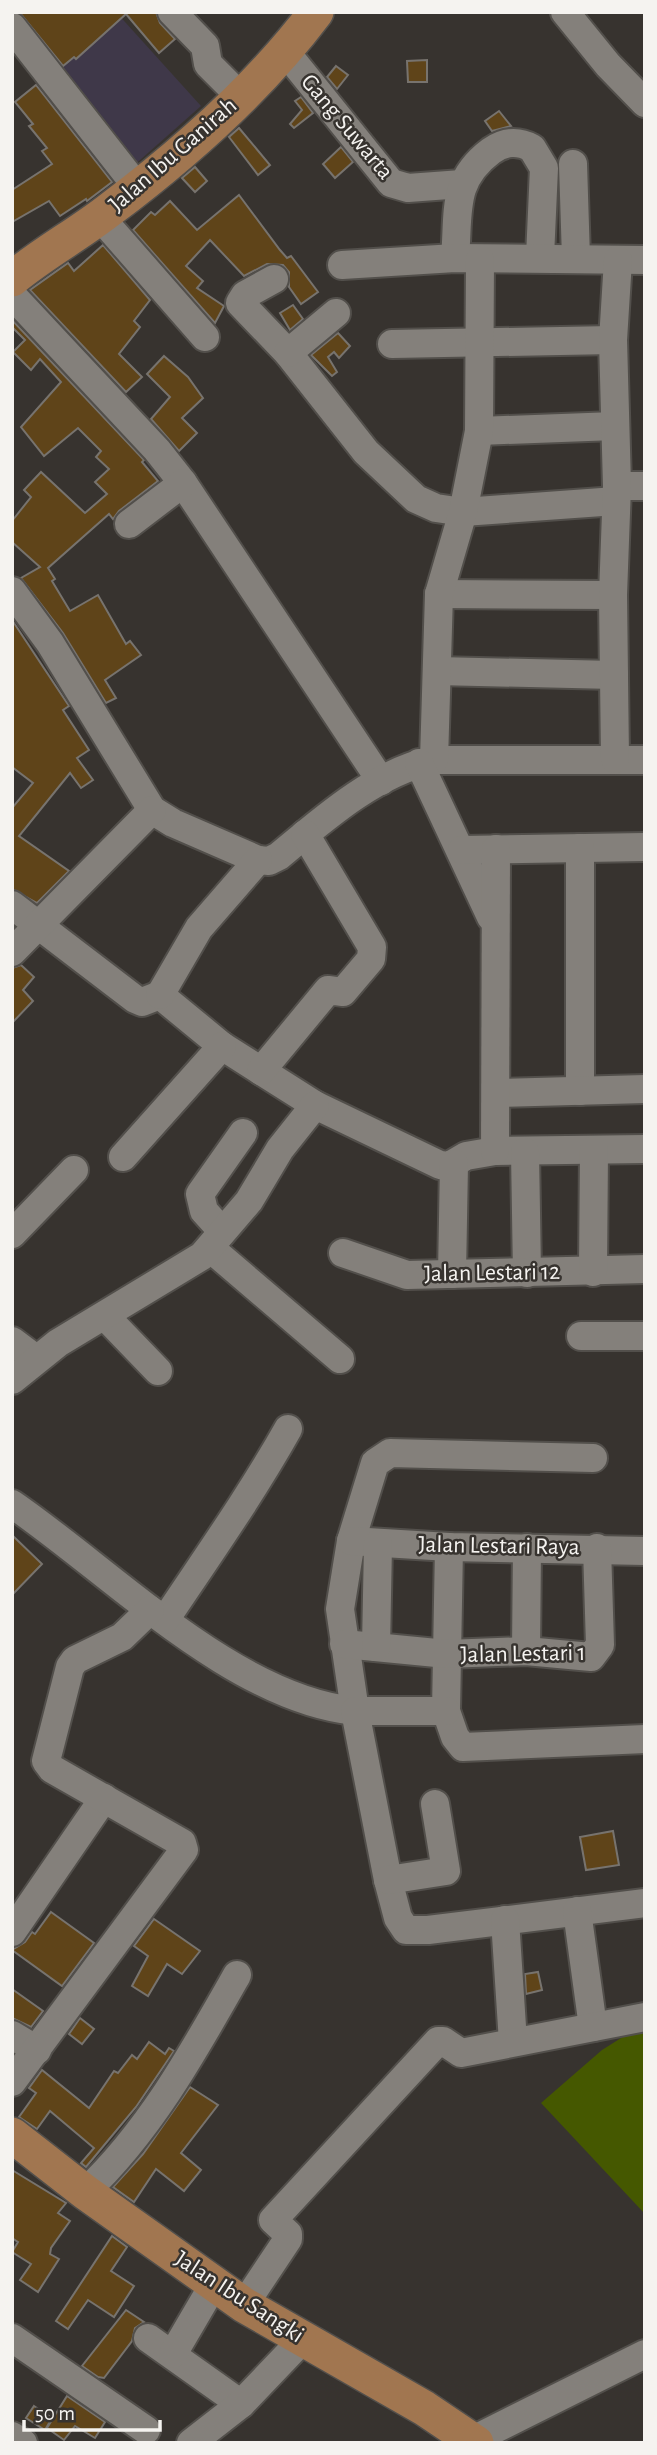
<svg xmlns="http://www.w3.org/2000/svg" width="657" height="2455" font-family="'Alegreya Sans',sans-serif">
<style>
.education{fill:#3f3849}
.green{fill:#455800}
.building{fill:#5f4419;stroke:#77736e;stroke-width:2}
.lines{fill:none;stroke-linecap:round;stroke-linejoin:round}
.minor-casing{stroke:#524f4b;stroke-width:32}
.major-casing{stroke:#524f4b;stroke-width:38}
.minor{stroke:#84807b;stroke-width:28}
.major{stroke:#a17650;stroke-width:35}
.labels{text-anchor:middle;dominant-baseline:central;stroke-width:5;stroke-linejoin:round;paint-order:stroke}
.street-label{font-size:24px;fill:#f5f3f0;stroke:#37332f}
</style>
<rect width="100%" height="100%" fill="#37332f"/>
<path class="education" d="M96 12H116L201 106 131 168 41 55Z"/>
<path class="green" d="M645 2023V2214L541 2103 602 2050Z"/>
<g class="building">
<path d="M19 12H156L160 23 175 39 159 53 126 14 76 59 74 57 63 66Z"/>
<path d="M427 60V82H408L407 61Z"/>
<path d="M336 66 348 75 337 89 327 77Z"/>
<path d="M36 85 112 182 87 201 86 199 60 216 49 201 12 222V190L52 164 42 151 47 148 29 126 33 124 15 102Z"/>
<path d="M301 97 313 113 294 128 290 124 302 110 295 101Z"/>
<path d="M499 111 511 126 492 131 485 121Z"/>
<path d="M239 128 270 165 258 175 229 137Z"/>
<path d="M341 147 353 162 335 178 323 164Z"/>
<path d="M195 167 207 181 195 192 182 178Z"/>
<path d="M239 195 280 250 287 258 291 256 318 292 301 304 289 287V272L283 265 267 264 244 276 210 240 186 266 203 281 197 288 224 306 215 323 133 230 151 212 155 215 170 201 197 230Z"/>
<path d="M103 245 150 300 134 321 140 327 119 354 142 377 126 392 30 290 68 263 74 271Z"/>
<path d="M293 305 303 319 290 330 280 313Z"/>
<path d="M12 320 144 460 142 462 158 481 119 511 113 519 109 514 48 568 55 579 52 581 70 611 98 595 126 644 130 641 141 655 105 680 116 698 106 703 63 633 21 578 40 567 12 542V521L31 497 24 490 41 472 85 513 107 494 95 482 109 469 96 457 101 451 78 428 44 456 21 427 61 382 40 359 31 370 13 352 25 340 12 327Z"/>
<path d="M338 333 350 346 339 358 334 352 328 357 337 372 332 376 311 355Z"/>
<path d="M164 356 188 377 203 398 182 418 197 433 179 451 151 419 170 397 147 374Z"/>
<path d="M12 620 69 706 63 710 89 750 77 758 93 780 81 788 70 773 19 836 69 871 37 903 12 889V808L33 783 12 767Z"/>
<path d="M21 965 34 977 23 990 33 1001 12 1023V968Z"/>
<path d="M12 1535 42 1564 12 1595Z"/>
<path d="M613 1831 619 1865 586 1870 580 1837Z"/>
<path d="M51 1912 94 1943 62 1986 12 1950 25 1942 32 1932 35 1934Z"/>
<path d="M154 1919 200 1951 182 1974 167 1964 148 1996 132 1986 148 1956 134 1946Z"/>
<path d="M538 1972 542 1990 526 1994 525 1974Z"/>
<path d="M12 1989 43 2011 31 2027 12 2018Z"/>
<path d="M80 2018 94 2029 82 2044 69 2034Z"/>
<path d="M149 2042 165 2054 169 2048 174 2051 136 2107 86 2167 81 2163 94 2148 50 2111 37 2129 19 2117 36 2093 29 2088 42 2070 89 2108 114 2071 118 2073 132 2055 137 2059Z"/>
<path d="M190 2087 218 2105 181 2153 201 2170 184 2191 156 2169 134 2202 113 2187 143 2154Z"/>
<path d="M12 2170 66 2203 58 2213 70 2221 51 2248 50 2254 59 2259 38 2292 20 2280 31 2264 12 2252 18 2242 12 2238Z"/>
<path d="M112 2236 127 2247 111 2271 134 2286 114 2317 88 2300 68 2329 56 2321Z"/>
<path d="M126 2310 144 2322 135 2328 132 2341 104 2378 98 2377 82 2366Z"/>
<path d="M67 2396 105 2422 95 2438 75 2426 64 2440 47 2428Z"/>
<path d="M34 2406 52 2418 45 2430 26 2418Z"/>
</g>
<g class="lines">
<defs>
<g id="minor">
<path d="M172 12 205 46 208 64 241 97"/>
<path d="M565 12 608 65 645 103"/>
<path d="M12 27 138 188"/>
<path d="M284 50 391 183 408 188 462 184"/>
<path d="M573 164 576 258"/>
<path d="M100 217 205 337"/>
<path d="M455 258C459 212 451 181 491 151 504 142 517 140 532 148L544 168 540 257"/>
<path d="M342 265 455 258 645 260"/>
<path d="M274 279 245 295 240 303 288 353 366 452 416 499 436 508 463 512 616 501"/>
<path d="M12 295 157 450 183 483 381 781"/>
<path d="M392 344 613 340"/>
<path d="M288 353 336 313"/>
<path d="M479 431 615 426"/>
<path d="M617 486H645"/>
<path d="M129 524 183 483"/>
<path d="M12 591 50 643 152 810 173 823 258 860 269 861 279 856C323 819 376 772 434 760H645"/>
<path d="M439 594 613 595"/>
<path d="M437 671 614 675"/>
<path d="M615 759 613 595 617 486 613 340 618 260"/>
<path d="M434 760 439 594 463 512 479 431 480 260"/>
<path d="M419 763 491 917"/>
<path d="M462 850 645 847"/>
<path d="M12 905 135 999 142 1002 160 995 222 1046 315 1105 440 1165 449 1166 466 1156 495 1151 645 1149"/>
<path d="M12 952 152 810"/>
<path d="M160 995 199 928 258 860"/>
<path d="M261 1071 328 990 343 992 371 959 372 947 305 834"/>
<path d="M580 1091V848"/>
<path d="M497 1093 645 1089"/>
<path d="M495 1151 496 849"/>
<path d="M525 1152 527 1273"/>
<path d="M123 1157 222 1046"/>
<path d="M222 1231 204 1211 200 1194 243 1133"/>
<path d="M12 1234 74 1170"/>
<path d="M210 1248 340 1359"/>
<path d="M343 1253 407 1275 645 1269"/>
<path d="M593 1272 594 1150"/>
<path d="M452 1274 454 1164"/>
<path d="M105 1316 158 1371"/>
<path d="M581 1336H645"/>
<path d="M12 1341 36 1359"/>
<path d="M12 1380 58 1343 202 1256 249 1201 280 1149 315 1105"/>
<path d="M12 1504C110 1571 234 1699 355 1711L340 1609 351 1541 375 1463 390 1453 593 1458"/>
<path d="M351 1541 449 1547 645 1551"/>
<path d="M449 1547 446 1711 455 1737 463 1747 645 1739"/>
<path d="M165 1620C207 1557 251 1495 288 1429"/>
<path d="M344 1644 447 1654 526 1651 591 1657 600 1645 597 1548"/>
<path d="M376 1647 378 1544"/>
<path d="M526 1651 527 1548"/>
<path d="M446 1711H355L388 1880 398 1918 406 1930H428L645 1903"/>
<path d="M388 1880 446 1871 435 1804"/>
<path d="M577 1911 593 2027"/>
<path d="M505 1920 513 2042"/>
<path d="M12 1932 104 1798"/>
<path d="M12 2035 37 2050"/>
<path d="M12 2082 184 1850 182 1843 52 1769 46 1761 70 1667 75 1660 122 1637 150 1610"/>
<path d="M85 2192C149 2132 194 2051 237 1975"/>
<path d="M244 2305 288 2239V2234L273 2220 438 2041H443L461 2053 645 2017"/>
<path d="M12 2338 146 2430"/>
<path d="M148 2338 241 2404"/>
<path d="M173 2354 214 2284"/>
<path d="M12 2436 23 2443"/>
<path d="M473 2440 645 2354"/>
<path d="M191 2443 241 2404 303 2339"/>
</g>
<g id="major">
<path d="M12 279C42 254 77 235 108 211 184 154 259 88 316 12"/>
<path d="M12 2135 85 2192 244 2305 424 2408 476 2443"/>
</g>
</defs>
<use href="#minor" class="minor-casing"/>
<use href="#major" class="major-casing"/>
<use href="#minor" class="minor"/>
<use href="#major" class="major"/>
</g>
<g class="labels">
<g class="street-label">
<text transform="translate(347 127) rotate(50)">Gang Suwarta</text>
<text transform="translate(173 155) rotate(-41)">Jalan Ibu Ganirah</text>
<text transform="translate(492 1273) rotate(-1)">Jalan Lestari 12</text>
<text transform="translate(499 1546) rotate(1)">Jalan Lestari Raya</text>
<text transform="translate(523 1654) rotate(-1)">Jalan Lestari 1</text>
<text transform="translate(239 2297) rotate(33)">Jalan Ibu Sangki</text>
</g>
</g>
<rect width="657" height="2455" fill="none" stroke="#f5f3f0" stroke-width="28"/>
<path d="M24 2420v10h136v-10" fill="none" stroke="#f5f3f0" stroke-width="3.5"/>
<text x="35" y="2420" font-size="21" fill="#f5f3f0" stroke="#37332f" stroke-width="5" paint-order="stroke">50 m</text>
</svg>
